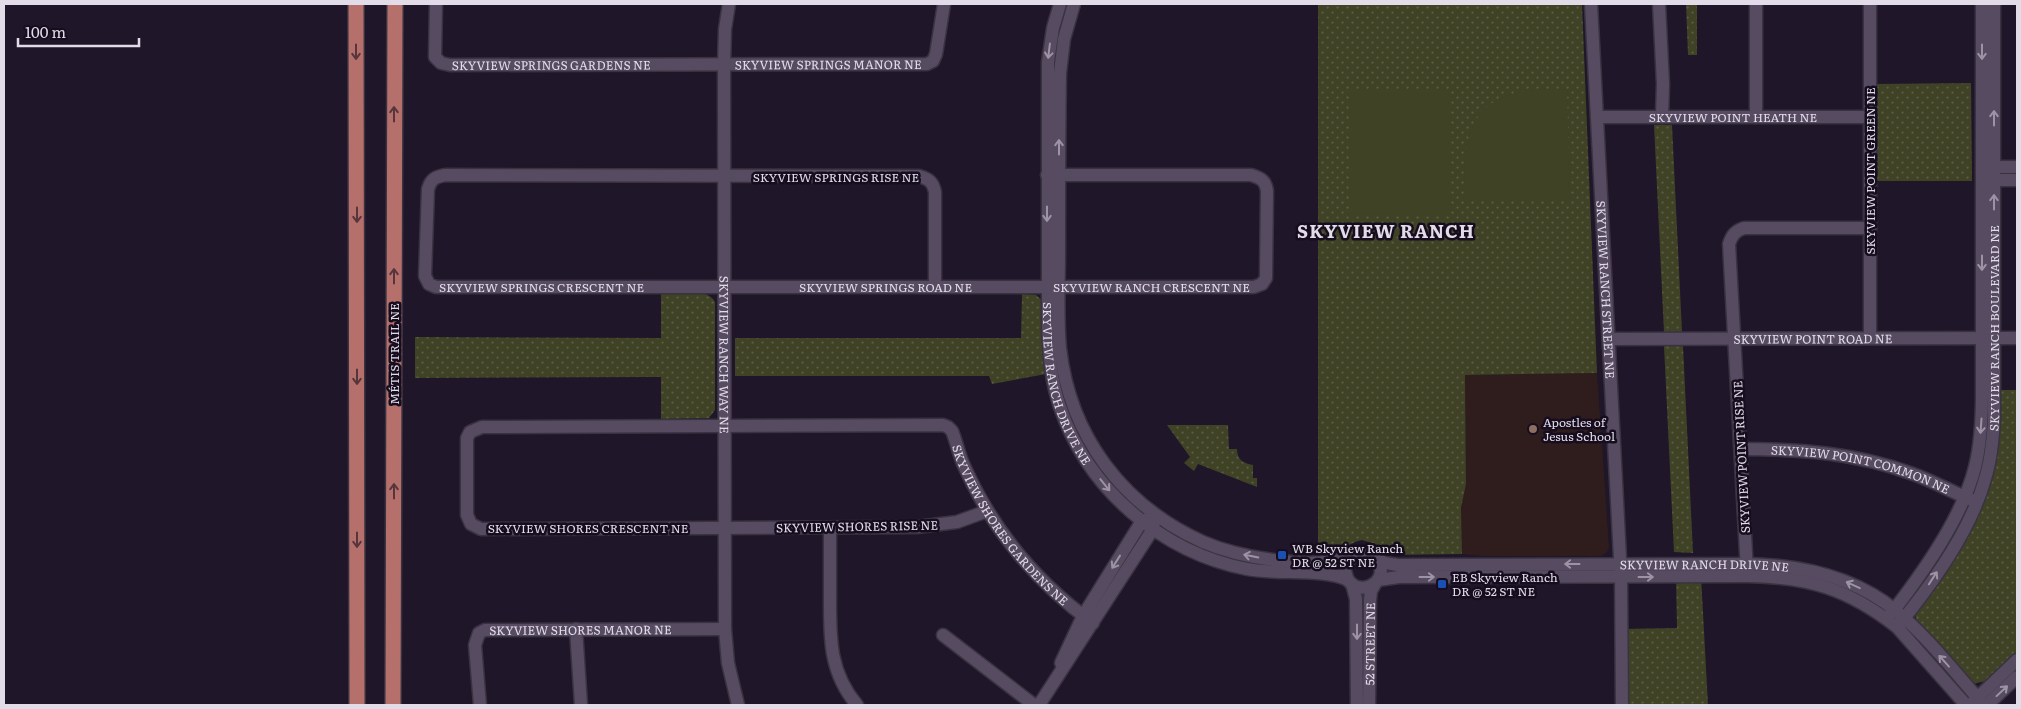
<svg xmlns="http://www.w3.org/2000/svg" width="2021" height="709" font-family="Literata,serif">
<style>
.education{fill:#2f1c1d}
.park{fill:url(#park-dots)}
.pitch{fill:#3f4225}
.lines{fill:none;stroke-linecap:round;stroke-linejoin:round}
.minor-casing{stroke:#393341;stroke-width:15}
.major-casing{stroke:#393341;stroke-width:18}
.minor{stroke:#564b61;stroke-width:12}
.major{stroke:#b6706b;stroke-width:15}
.oneway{stroke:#9c94a5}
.oneway2{stroke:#56353d}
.education-dot{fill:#8d6e63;stroke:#160d1f;stroke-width:2}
.transit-dot{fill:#1a4fb4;stroke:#160d1f;stroke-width:2}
.labels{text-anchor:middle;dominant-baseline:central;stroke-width:5;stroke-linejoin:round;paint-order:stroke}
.street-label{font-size:12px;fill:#e2dce9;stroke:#160d1f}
.poi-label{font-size:12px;fill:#e2dce9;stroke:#160d1f;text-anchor:start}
.district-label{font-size:18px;font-weight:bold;letter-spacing:1px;fill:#e2dce9;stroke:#160d1f}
</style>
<defs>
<pattern id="park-dots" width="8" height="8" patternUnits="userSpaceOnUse" patternTransform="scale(1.25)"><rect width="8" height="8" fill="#3f4225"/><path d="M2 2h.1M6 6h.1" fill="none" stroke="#5a5d45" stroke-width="1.8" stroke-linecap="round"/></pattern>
</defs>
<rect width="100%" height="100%" fill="#1f1629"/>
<path class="education" d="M1597 373 1609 547 1607 552 1602 556H1480L1462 554 1461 508 1466 484 1465 375Z"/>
<g class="park">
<path d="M1318 4H1582L1597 373 1465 375 1466 484 1461 508 1462 554 1389 555 1377 545 1362 540 1355 542 1336 552H1318Z"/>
<path d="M1686 4H1697V55H1688Z"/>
<path d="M1971 83 1972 181H1877L1876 84Z"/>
<path d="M1654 125H1672L1682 332H1664Z"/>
<path d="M661 293C677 293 707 287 715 302V410L709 418 661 419V377L415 378V337L661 338Z"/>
<path d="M1022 294 1036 295 1043 301 1042 337 1046 374 992 384 989 376H735V338H1021Z"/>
<path d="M1664 346H1683L1693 553 1674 552Z"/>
<path d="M1999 390H2017V653L1985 681 1973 684 1917 622 1915 615 1916 610 1968 532Z"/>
<path d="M1167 425H1228L1229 449H1237C1237 460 1243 463 1253 465V478H1257V487L1198 464 1194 471 1184 463 1190 457Z"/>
<path d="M1701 576 1708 705H1622V629L1677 628 1676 577Z"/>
</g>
<g class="pitch">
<path d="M1567 89 1570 201H1464C1465 150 1461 102 1525 91 1538 89 1553 90 1567 89Z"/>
<rect x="1350" y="91" width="99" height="125"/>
</g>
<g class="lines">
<defs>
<g id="minor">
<path id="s1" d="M436 4 435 57 441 63 450 65 927 64 933 61 936 54 944 4"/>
<path id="s2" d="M729 4 725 29 724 66 725 629 728 663 738 705"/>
<path id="s3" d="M1060 4 1053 28 1048 62V328C1049 355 1051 381 1060 407 1088 489 1161 552 1247 569 1276 575 1325 568 1348 580"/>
<path d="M1074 4 1064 39 1060 73C1059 132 1059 191 1059 250 1059 283 1057 316 1060 348 1070 437 1123 506 1203 542 1240 558 1313 570 1351 557"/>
<path id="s4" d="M1591 4 1621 577 1622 705"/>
<path d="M1659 4 1663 84 1662 117"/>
<path d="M1756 4V117"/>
<path d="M1870 4V338"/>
<path id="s5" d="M1597 117H1870"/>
<path d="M1987 167H2017"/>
<path d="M1987 180H2017"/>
<path id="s6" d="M935 287V192C933 182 929 179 919 176L445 175C435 177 431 179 428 189L425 276 429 284 436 287H1254L1262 284 1266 278 1267 191C1266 181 1261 178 1251 175H1047"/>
<path id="s7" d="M1609 339 2017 338"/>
<path id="s8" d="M1741 449C1800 449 1857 453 1913 474 1933 481 1952 492 1972 500"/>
<path id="s9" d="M987 511 957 522 917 527 481 529 471 524 467 515V438L470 432 482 427 943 425 948 427 952 431C957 443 959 456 965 468 994 532 1036 582 1093 623"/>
<path d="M830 528C830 549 830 571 830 593 830 635 828 671 857 705"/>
<path id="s10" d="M1376 558C1395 584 1352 601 1346 574 1344 569 1346 564 1349 560 1359 545 1371 557 1383 562 1387 564 1393 564 1398 565L1747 564C1800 565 1854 576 1896 611 1927 636 1957 675 1984 705"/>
<path d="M1747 571 1729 244C1732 235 1735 231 1744 228H1870"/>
<path d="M1378 580 1399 577 1747 576C1810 577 1848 589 1897 627L1966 705"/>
<path d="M1352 584 1356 599 1357 705"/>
<path d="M1887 619C1920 577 1962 519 1975 467 1981 443 1982 418 1982 394V4"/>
<path id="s11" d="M1897 627C1930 587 1971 530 1985 479 1991 460 1993 439 1994 419V4"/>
<path d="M576 629 581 705"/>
<path d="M943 635 1034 705"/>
<path d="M1061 663 1083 616 1142 521 1148 519"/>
<path d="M1972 703 2017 660"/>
<path id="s12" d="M480 705 475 645 479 633 485 630 725 629"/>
<path d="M1039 705 1153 529 1154 522"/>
<path id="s13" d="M1369 705 1370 600 1371 591 1375 584"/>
<path d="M1987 705 2017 677"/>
</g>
<g id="major">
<path d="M356 4 357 705"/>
<path d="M393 705 395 4"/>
</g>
</defs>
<use href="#minor" class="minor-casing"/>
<use href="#major" class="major-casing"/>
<use href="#minor" class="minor"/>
<use href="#major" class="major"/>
</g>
<defs><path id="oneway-shaft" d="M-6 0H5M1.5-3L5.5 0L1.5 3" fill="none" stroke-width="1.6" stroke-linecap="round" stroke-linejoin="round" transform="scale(1.25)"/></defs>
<g class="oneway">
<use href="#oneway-shaft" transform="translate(1049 51) rotate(97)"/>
<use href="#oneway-shaft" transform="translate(1982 52) rotate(90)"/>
<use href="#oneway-shaft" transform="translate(1994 118) rotate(-90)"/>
<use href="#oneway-shaft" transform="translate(1059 147) rotate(-90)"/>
<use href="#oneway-shaft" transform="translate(1994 202) rotate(-90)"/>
<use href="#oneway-shaft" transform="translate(1047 214) rotate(90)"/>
<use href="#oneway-shaft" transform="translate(1982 263) rotate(90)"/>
<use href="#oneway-shaft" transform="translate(1981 426) rotate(94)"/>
<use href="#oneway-shaft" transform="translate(1105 485) rotate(51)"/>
<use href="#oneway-shaft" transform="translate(1251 556) rotate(-169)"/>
<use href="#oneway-shaft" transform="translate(1116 562) rotate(122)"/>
<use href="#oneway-shaft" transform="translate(1572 564) rotate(180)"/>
<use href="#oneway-shaft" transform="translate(1427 577)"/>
<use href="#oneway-shaft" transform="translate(1646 577)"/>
<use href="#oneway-shaft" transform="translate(1933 578) rotate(-57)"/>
<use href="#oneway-shaft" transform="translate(1853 585) rotate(-155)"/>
<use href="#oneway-shaft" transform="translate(1357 632) rotate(90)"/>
<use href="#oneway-shaft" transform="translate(1944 661) rotate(-132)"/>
<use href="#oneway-shaft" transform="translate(2002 691) rotate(-43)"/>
</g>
<g class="oneway2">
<use href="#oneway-shaft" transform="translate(356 52) rotate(90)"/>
<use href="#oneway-shaft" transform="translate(394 114) rotate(-90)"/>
<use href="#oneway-shaft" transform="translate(357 215) rotate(90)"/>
<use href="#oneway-shaft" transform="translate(394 276) rotate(-90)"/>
<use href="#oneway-shaft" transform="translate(357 377) rotate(90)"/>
<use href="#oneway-shaft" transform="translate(394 491) rotate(-90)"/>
<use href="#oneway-shaft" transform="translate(357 540) rotate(90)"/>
</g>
<circle class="education-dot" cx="1533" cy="429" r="5"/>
<g class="transit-dot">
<rect x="1277" y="550" width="10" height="10" rx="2.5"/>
<rect x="1437" y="579" width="10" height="10" rx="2.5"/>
</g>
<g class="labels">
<g class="street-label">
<text stroke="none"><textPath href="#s1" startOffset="172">SKYVIEW SPRINGS GARDENS NE</textPath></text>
<text stroke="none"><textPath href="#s1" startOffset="449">SKYVIEW SPRINGS MANOR NE</textPath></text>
<text stroke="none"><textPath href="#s5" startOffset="136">SKYVIEW POINT HEATH NE</textPath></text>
<text transform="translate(1870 171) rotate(-90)">SKYVIEW POINT GREEN NE</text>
<text x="836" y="177">SKYVIEW SPRINGS RISE NE</text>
<text stroke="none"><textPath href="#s6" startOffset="826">SKYVIEW SPRINGS CRESCENT NE</textPath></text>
<text stroke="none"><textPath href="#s6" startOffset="1436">SKYVIEW RANCH CRESCENT NE</textPath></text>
<text stroke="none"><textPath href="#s6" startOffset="1170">SKYVIEW SPRINGS ROAD NE</textPath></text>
<text stroke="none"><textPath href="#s4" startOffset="286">SKYVIEW RANCH STREET NE</textPath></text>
<text stroke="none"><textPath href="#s11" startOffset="325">SKYVIEW RANCH BOULEVARD NE</textPath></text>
<text stroke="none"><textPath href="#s7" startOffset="204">SKYVIEW POINT ROAD NE</textPath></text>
<text transform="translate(394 354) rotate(-90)">MÉTIS TRAIL NE</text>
<text stroke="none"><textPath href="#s2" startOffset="351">SKYVIEW RANCH WAY NE</textPath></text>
<text stroke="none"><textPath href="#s3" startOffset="384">SKYVIEW RANCH DRIVE NE</textPath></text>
<text transform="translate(1741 457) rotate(-93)">SKYVIEW POINT RISE NE</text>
<text stroke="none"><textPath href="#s8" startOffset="122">SKYVIEW POINT COMMON NE</textPath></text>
<text stroke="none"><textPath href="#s9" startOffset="1210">SKYVIEW SHORES GARDENS NE</textPath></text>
<text transform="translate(857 526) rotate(-1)">SKYVIEW SHORES RISE NE</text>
<text x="588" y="528">SKYVIEW SHORES CRESCENT NE</text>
<text stroke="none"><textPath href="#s10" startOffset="440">SKYVIEW RANCH DRIVE NE</textPath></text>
<text stroke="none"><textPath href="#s12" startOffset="175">SKYVIEW SHORES MANOR NE</textPath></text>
<text stroke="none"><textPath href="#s13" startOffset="61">52 STREET NE</textPath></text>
</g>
<g class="poi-label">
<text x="1543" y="422">Apostles of<tspan x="1543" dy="14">Jesus School</tspan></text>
<text x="1292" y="548">WB Skyview Ranch<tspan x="1292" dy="14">DR @ 52 ST NE</tspan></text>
<text x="1452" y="577">EB Skyview Ranch<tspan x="1452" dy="14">DR @ 52 ST NE</tspan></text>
</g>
<g class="district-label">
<text x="1386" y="230">SKYVIEW RANCH</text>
</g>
</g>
<rect width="2021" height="709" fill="none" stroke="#e2dce9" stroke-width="10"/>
<path d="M18 38v8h121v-8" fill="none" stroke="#e2dce9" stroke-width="2.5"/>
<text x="25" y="38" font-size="15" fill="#e2dce9" stroke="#160d1f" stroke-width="4" paint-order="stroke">100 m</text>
</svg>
